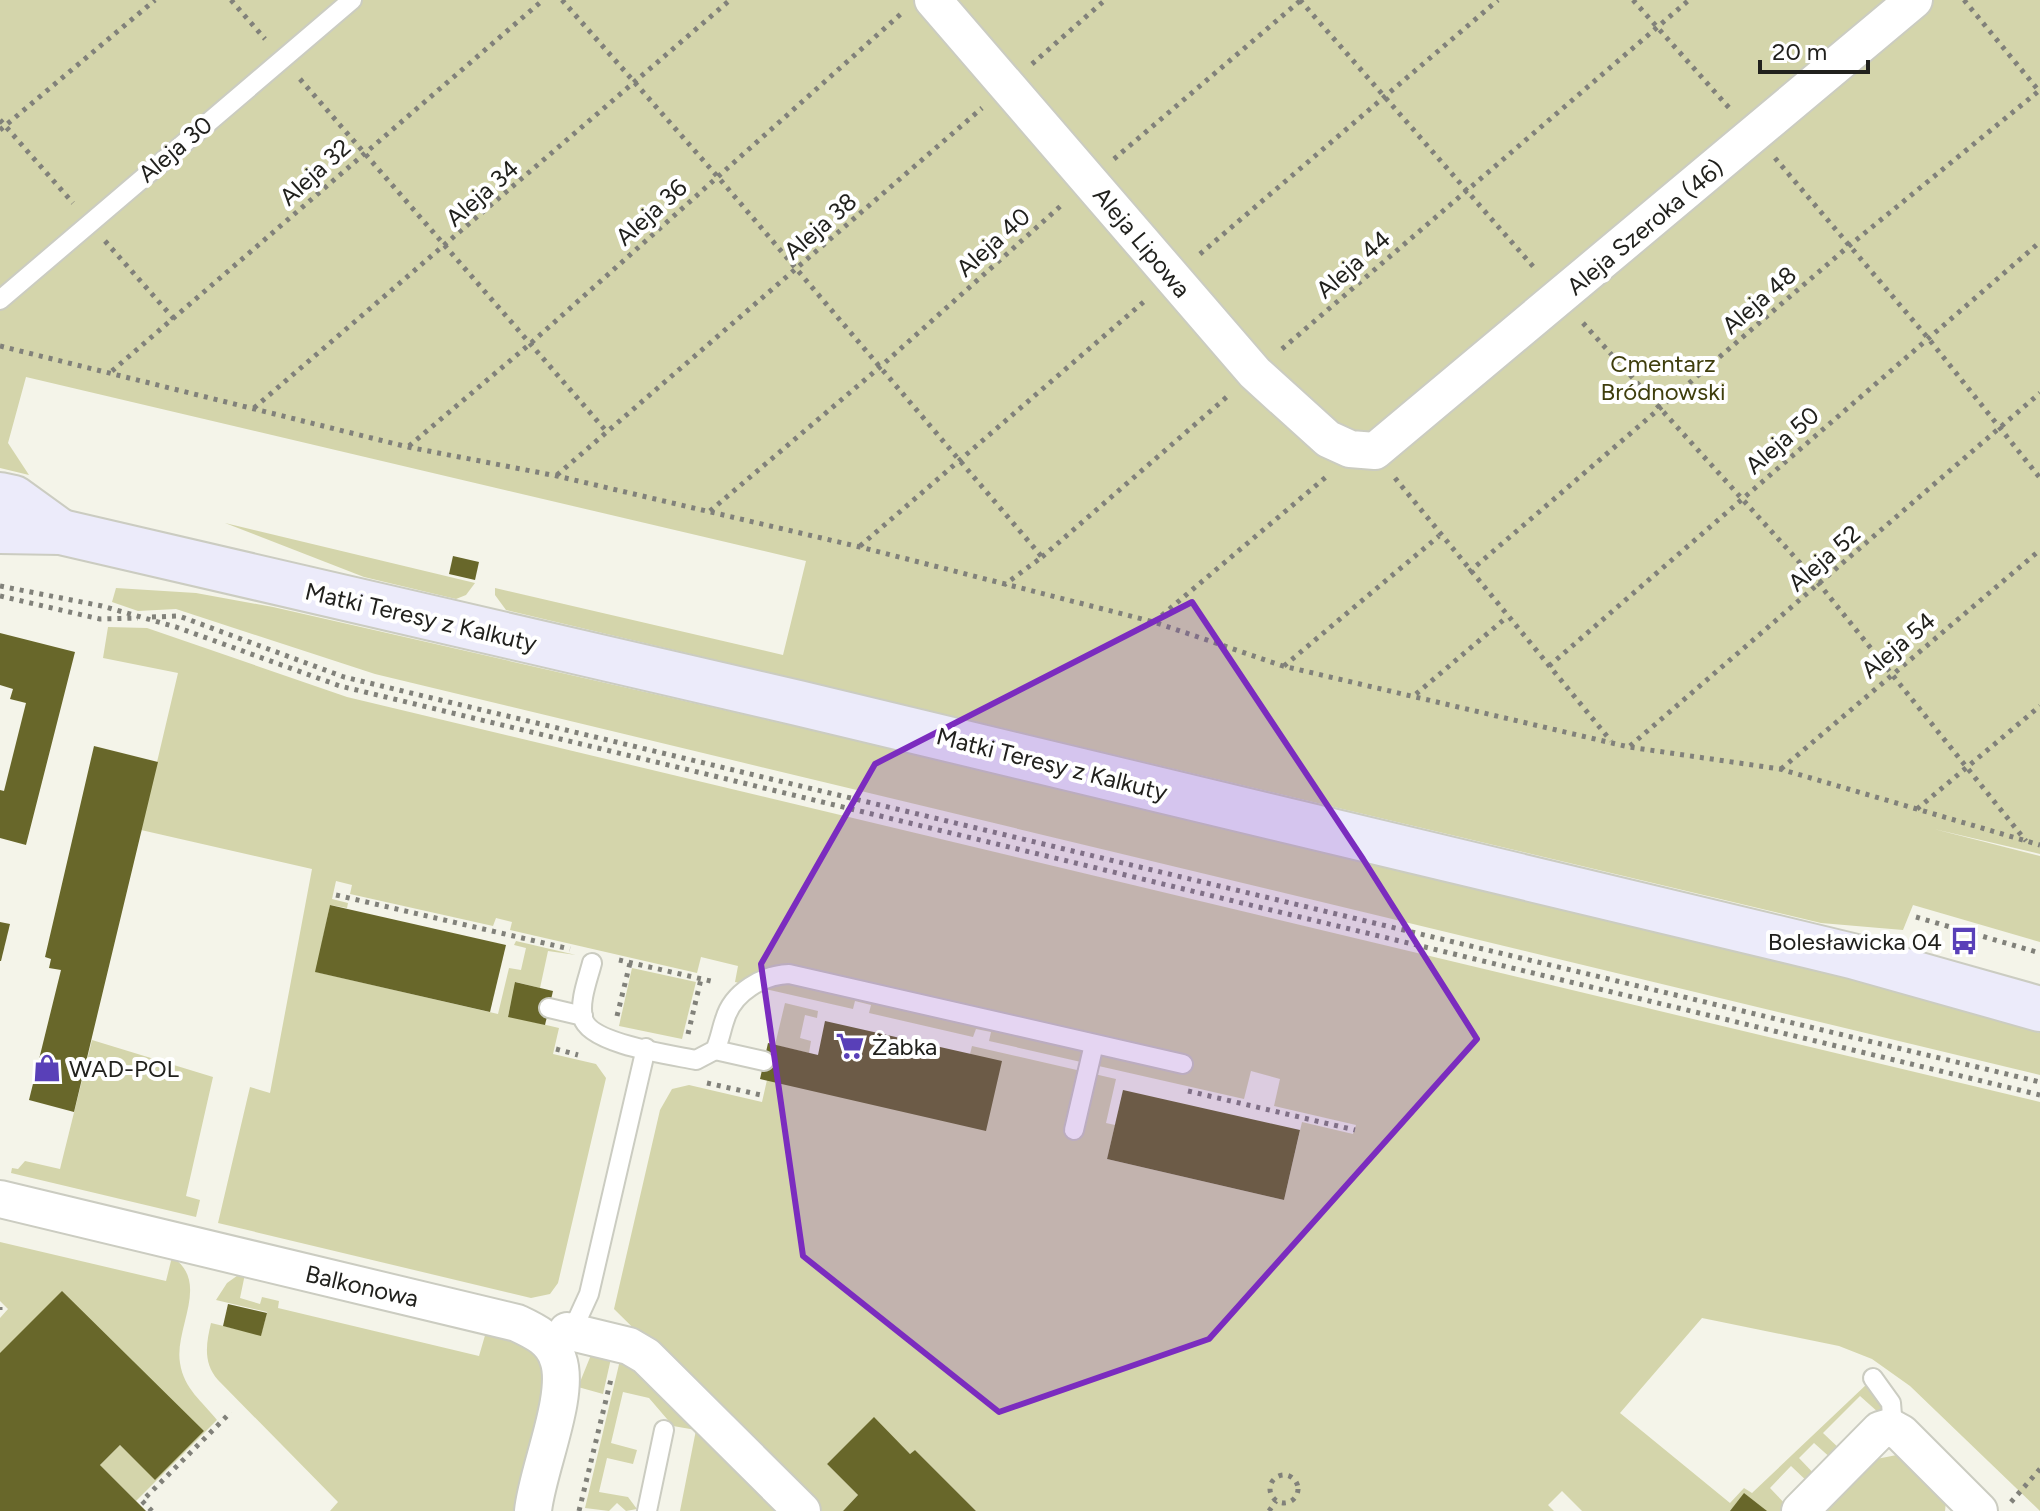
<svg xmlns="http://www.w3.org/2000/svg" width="2040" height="1511" font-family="Figtree,sans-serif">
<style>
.green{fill:#d4d5ab}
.building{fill:#68672a}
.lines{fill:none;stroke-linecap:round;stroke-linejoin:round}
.lane-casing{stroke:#cbccc1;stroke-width:22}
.street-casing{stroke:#cbccc1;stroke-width:40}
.secondary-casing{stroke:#cbccc1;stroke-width:48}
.path{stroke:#81817a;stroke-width:5;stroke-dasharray:4 6;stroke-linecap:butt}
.lane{stroke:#fff;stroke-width:18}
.street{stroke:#fff;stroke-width:36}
.secondary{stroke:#ecebfa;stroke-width:44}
.marked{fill:#7b2cbf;fill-opacity:0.2;stroke:#7b2cbf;stroke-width:6;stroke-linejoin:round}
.labels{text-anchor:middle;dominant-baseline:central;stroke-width:8;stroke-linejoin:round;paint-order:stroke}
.street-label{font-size:24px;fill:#21211d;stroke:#fff}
.park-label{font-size:24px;fill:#3f3e0d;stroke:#fff}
.poi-label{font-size:24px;fill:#21211d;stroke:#fff;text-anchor:start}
</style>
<rect width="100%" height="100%" fill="#f4f4e9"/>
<g class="green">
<path d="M0 0H2040V854L1934 829 2040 856V942L1913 905 1903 930 1821 923 506 610 495 595V588L783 655 806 561 26 377 8 443 29 475 0 468Z"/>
<path d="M225 523 475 583 466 595 456 599 364 577Z"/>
<path d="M116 588 196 593 273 607 1000 773 1877 984 2040 1033V1075L375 674 176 609 138 611 112 602Z"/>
<path d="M108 627 147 628 347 697 2040 1102V1511L1910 1386 1872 1359 1839 1346 1702 1318 1620 1413 1730 1503 1744 1488 1752 1493 1868 1383 1886 1406 1879 1413 1860 1396 1823 1433 1842 1451 1833 1460 1814 1443 1799 1458 1819 1479 1812 1486 1791 1466 1770 1488 1790 1509 1788 1511H1582L1562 1491 1548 1505 1554 1511H976L915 1450 910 1454 874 1418 827 1464 858 1495 843 1511H819L614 1309 660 1110 672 1089 689 1085 762 1102 767 1080 970 1054 972 1046 1116 1079 1106 1123 1115 1125 1107 1159 1284 1200 1302 1122 1353 1134 1356 1125 1274 1106 1280 1079 1251 1071 1244 1099 989 1041 991 1032 976 1029 973 1037 869 1013 871 1005 855 1001 853 1009 735 982 738 966 701 957 697 973 510 930 512 922 496 918 493 926 350 894 352 885 336 881 332 899 348 903 347 908 330 905 316 972 498 1014 509 968 521 970 526 948 514 945 516 941 576 955 548 951 540 988 516 982 508 1016 559 1028 553 1054 596 1064 606 1078 558 1283 550 1294 531 1298 218 1223 250 1087 270 1093 312 869 141 830 178 673 103 658Z"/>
<path d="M632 968 696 982 682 1039 619 1026Z"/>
<path d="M785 1003 818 1011 817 1018 805 1015 800 1038 811 1041 809 1053 775 1045Z"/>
<path d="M92 1040 213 1077 186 1196 200 1200 196 1217 11 1173 12 1168 18 1169 25 1161 60 1169Z"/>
<path d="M0 1242 166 1281 172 1257C211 1282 174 1328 180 1363 184 1389 202 1401 217 1420L136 1501 100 1465 120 1445 155 1479 204 1431 0 1353V1318L8 1309 0 1301Z"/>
<path d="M241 1273 245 1274 240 1298 260 1304 262 1297 279 1301 278 1308 479 1356 486 1332C506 1337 534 1342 542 1365 551 1394 523 1478 516 1511H330L338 1502 218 1380C203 1363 206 1344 211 1323L261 1335 267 1312 216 1300 227 1283Z"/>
<path d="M593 1350 612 1354 603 1394 578 1387Z"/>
<path d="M621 1356 786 1511H680L696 1430 673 1426 649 1398 623 1392 611 1443 637 1450 633 1464 607 1458 599 1492 628 1497 637 1509 626 1511 617 1503 609 1511 585 1508Z"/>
<path d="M1907 1453 1946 1502 1945 1511H1811L1861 1462Z"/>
</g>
<g class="building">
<path d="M453 556 479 562 475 580 449 574Z"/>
<path d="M0 633 75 652 26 845 0 838V790L4 791 26 703 10 699 13 689 0 685Z"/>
<path d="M94 746 158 762 74 1112 29 1100 61 970 49 968 51 959 45 957Z"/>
<path d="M330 905 506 945 490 1012 315 972Z"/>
<path d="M0 922 10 924 1 961H0Z"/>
<path d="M515 982 553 991 545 1025 508 1017Z"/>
<path d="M825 1021 1002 1061 986 1131 760 1079 768 1043 818 1055Z"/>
<path d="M1123 1090 1300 1130 1284 1200 1107 1159Z"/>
<path d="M62 1291 204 1431 155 1480 120 1445 100 1465 146 1511H0V1353Z"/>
<path d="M228 1304 267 1313 261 1336 223 1326Z"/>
<path d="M874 1417 910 1454 915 1450 976 1511H843L858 1495 827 1464Z"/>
<path d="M1744 1493 1767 1511H1730Z"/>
</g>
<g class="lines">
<defs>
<g id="lane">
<path d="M0 300 352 0"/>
<path d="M592 963C588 979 579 1001 583 1018 589 1044 672 1055 696 1060L715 1050C720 1040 721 1030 725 1019 733 992 763 975 789 974L1183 1064"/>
<path d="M549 1008 583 1016"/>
<path d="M715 1050 764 1061"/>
<path d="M1074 1130 1094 1044"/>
<path d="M565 1333 578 1318 589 1294 646 1048"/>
<path d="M1873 1378 1891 1403 1893 1428"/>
<path d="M647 1511 664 1430"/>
</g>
<g id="street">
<path d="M933 0 1255 373 1328 439 1350 449 1375 451 1914 0"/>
<path d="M0 1199 517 1323C534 1331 552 1339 558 1359 571 1395 537 1470 533 1511"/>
<path d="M567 1331 629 1346 646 1356 802 1511"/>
<path d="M1800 1511 1880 1430 1890 1427 1901 1433 1979 1511"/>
</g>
<g id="secondary">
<path d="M0 495 14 498 61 532"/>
<path d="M0 531 61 532 798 703 1852 956 2040 1009"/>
</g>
</defs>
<use href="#lane" class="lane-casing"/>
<use href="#street" class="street-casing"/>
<use href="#secondary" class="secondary-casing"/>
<g class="path">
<path d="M231 0 265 39"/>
<path d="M562 0 718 177 1042 557 1004 585"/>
<path d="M1300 0 1537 271"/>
<path d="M1633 0 1731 110"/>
<path d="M1964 0 2039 91"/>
<path d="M1032 64 1105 0"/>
<path d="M300 79 607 432"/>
<path d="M0 120 73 203"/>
<path d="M0 130 155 0"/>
<path d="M1775 158 1928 338 2040 478"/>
<path d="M1114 159 1301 0"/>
<path d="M105 241 175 320"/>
<path d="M1200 254 1498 0"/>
<path d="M1583 323 1820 585 2026 841"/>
<path d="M0 346 408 447 557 476 860 547 1154 622 1283 666 1629 747 1780 769 2040 845"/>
<path d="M1282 349 1689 0"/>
<path d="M112 371 543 0"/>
<path d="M254 408 730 0"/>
<path d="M409 446 531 343 903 12"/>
<path d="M557 475 982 108"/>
<path d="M1395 478 1611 741"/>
<path d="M710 511 880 367 1064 203"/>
<path d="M860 546 1147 299"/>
<path d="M1042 557 1229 395"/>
<path d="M1469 572 1850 245 2040 90"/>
<path d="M0 586 102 606 176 627 340 686 2040 1095"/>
<path d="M0 596 100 619 138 618"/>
<path d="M152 617 179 616 344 677 2040 1082"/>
<path d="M1154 622 1326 477"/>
<path d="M1284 666 1439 536"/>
<path d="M1549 666 2040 242"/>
<path d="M1416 694 1507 617"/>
<path d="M1630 746 2040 393"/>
<path d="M1781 769 2040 550"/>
<path d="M1917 809 2040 706"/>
<path d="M336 895 570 949"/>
<path d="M1916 917 2040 953"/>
<path d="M619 960 715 982"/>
<path d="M617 1016 630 963"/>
<path d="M688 1034 701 979"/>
<path d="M556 1049 578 1055"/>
<path d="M707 1083 761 1095"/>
<path d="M1188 1091 1355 1130"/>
<path d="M0 1307V1310"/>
<circle cx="1284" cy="1489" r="14"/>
<path d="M2011 1502 2040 1469"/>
<path d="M152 1511 142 1501 231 1412"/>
<path d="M579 1511 612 1375"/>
<path d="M1269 1511 1276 1501"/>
</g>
<use href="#lane" class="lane"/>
<use href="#street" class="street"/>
<use href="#secondary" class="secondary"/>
</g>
<path class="marked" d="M1192 602 1363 859 1477 1039 1209 1339 999 1412 803 1256 761 964 875 764Z"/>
<defs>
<symbol id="bus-bare" viewBox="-9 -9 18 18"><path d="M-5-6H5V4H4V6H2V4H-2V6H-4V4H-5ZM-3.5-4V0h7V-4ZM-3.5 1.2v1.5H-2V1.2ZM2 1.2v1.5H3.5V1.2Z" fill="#5940b8" stroke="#fff" stroke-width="2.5" paint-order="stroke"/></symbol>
<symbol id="supermarket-bare" viewBox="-9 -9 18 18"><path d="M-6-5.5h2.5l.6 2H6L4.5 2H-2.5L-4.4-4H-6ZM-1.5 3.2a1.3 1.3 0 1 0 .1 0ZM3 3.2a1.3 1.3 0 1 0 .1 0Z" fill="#5940b8" stroke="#fff" stroke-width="2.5" paint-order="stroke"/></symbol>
<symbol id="shop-bare" viewBox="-9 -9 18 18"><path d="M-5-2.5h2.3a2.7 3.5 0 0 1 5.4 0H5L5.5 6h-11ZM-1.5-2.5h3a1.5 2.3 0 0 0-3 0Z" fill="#5940b8" stroke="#fff" stroke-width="2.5" paint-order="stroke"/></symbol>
</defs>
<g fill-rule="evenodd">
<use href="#bus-bare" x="1944" y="921" width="40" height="40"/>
<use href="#supermarket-bare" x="830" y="1026" width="40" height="40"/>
<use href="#shop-bare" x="27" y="1048" width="40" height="40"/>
</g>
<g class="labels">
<g class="street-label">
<text transform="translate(175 149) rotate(-40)">Aleja 30</text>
<text transform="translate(315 172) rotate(-42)">Aleja 32</text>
<text transform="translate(482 193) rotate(-41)">Aleja 34</text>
<text transform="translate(651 212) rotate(-42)">Aleja 36</text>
<text transform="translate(820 226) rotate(-41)">Aleja 38</text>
<text transform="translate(1645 227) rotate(-40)">Aleja Szeroka (46)</text>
<text transform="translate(993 242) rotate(-42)">Aleja 40</text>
<text transform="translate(1142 242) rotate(50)">Aleja Lipowa</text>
<text transform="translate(1353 264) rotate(-41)">Aleja 44</text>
<text transform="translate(1759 300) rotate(-41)">Aleja 48</text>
<text transform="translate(1782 440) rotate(-41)">Aleja 50</text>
<text transform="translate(1824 558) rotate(-41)">Aleja 52</text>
<text transform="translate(421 617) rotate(13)">Matki Teresy z Kalkuty</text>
<text transform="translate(1898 645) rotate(-40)">Aleja 54</text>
<text transform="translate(1052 764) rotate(14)">Matki Teresy z Kalkuty</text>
<text transform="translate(362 1286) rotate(13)">Balkonowa</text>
</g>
<g class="park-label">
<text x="1663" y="363">Cmentarz<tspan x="1663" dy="28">Bródnowski</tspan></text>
</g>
<g class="poi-label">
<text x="1942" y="941" text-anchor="end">Bolesławicka 04</text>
<text x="872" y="1046">Żabka</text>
<text x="69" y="1068">WAD-POL</text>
</g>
</g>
<path d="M1760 60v12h108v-12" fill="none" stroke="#21211d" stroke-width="4"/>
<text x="1772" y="60" font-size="24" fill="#21211d" stroke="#ffffff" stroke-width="6" paint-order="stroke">20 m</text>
</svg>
